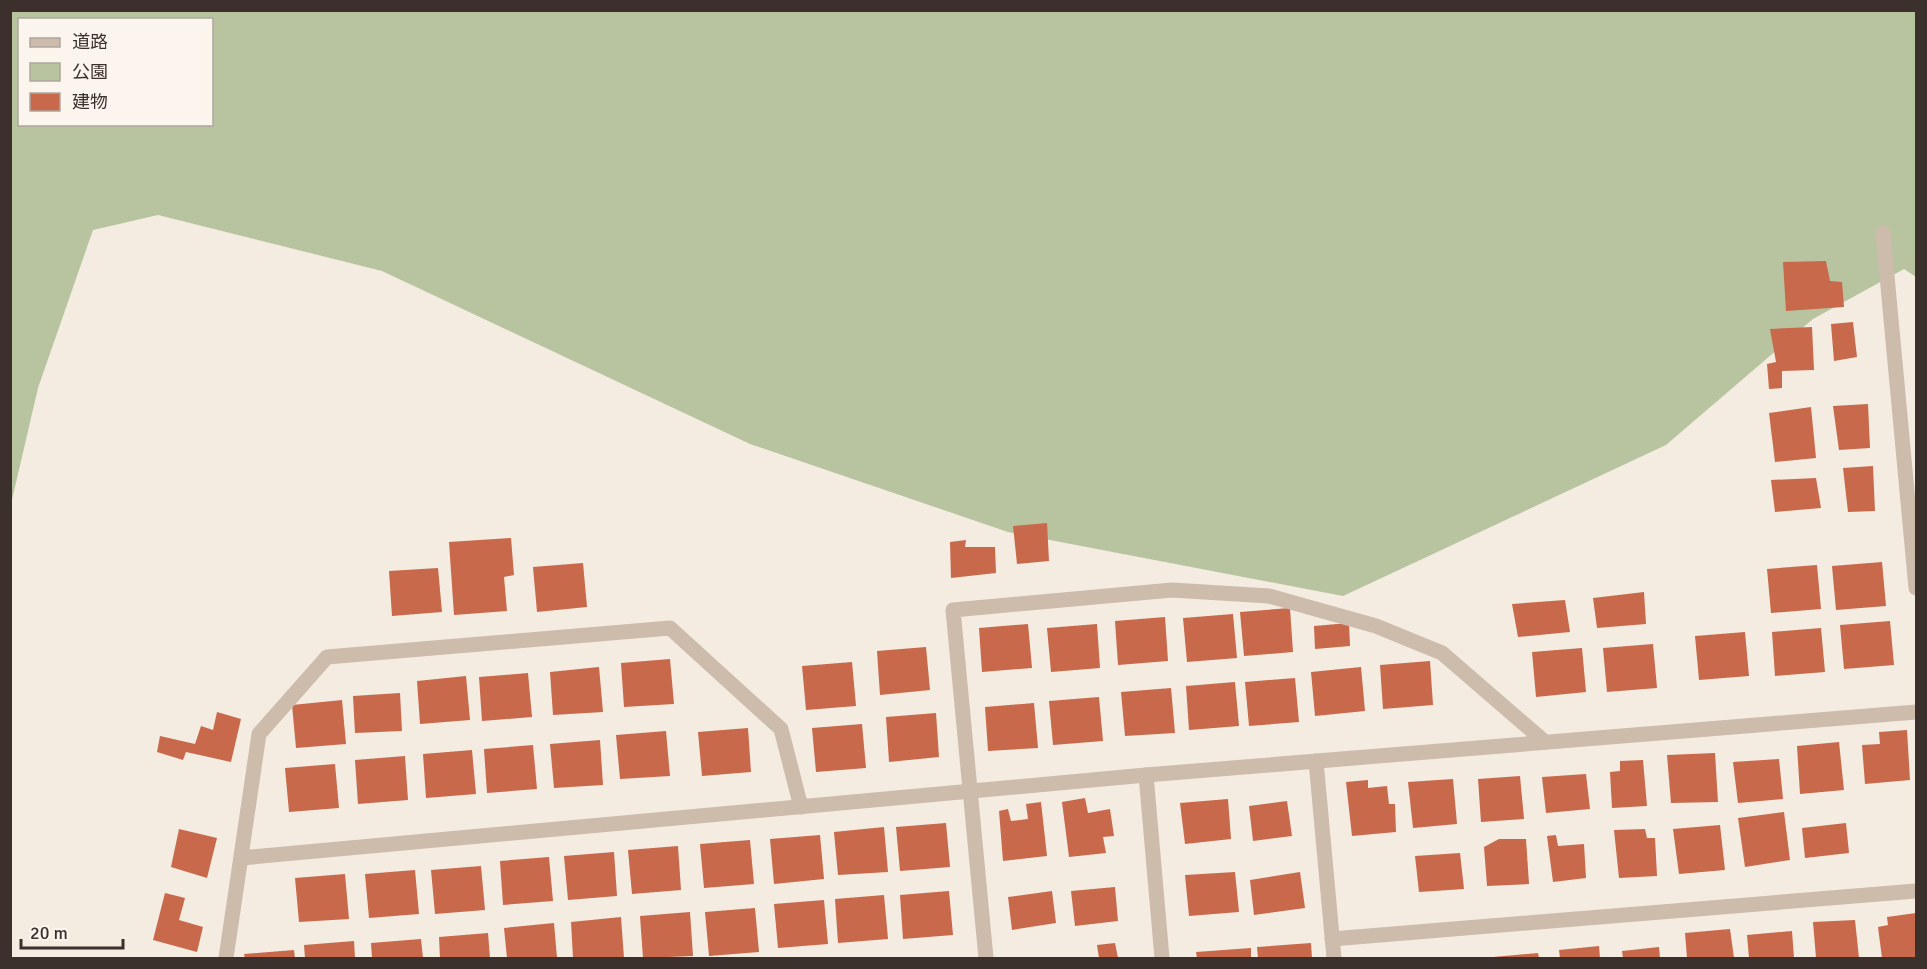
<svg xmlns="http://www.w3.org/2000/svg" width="1927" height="969" font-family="Signika,'Noto Sans JP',sans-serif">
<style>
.green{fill:#b8c4a0;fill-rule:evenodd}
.building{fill:#c8694b}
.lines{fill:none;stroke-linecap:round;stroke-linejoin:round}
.minor{stroke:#cdbbac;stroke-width:15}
</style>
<rect width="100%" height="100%" fill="#f4ebe1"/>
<path class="green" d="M11 11H1916V277L1904 269 1813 319 1666 445 1343 596 1008 532 750 444 382 271 158 215 93 230 38 388 11 504ZM20 20H212V124H20Z"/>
<g class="building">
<path d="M1826 261 1830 281 1842 282 1844 307 1786 311 1783 262Z"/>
<path d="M1853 322 1857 357 1834 361 1831 324Z"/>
<path d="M1812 327 1814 370 1782 371V388L1769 389 1767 364 1776 362 1770 329Z"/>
<path d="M1868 404 1870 448 1839 450 1833 406Z"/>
<path d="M1811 407 1816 458 1775 462 1769 413Z"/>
<path d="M1873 466 1875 511 1848 512 1843 468Z"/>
<path d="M1816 478 1821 508 1775 512 1771 480Z"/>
<path d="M1047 523 1049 561 1017 564 1013 526Z"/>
<path d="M511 538 514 575 504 577 507 611 454 615 449 542Z"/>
<path d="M966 540 965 547H995L996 573 951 578 950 542Z"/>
<path d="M1882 562 1886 606 1836 610 1832 566Z"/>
<path d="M583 563 587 607 537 612 533 567Z"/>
<path d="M1817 565 1821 609 1771 613 1767 569Z"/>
<path d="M438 568 442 612 392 616 389 571Z"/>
<path d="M1644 592 1646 624 1597 628 1593 598Z"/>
<path d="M1565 600 1570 632 1518 637 1512 604Z"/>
<path d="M1290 608 1293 652 1244 656 1240 612Z"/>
<path d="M1233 614 1237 658 1187 662 1183 618Z"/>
<path d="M1165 617 1168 661 1118 665 1115 621Z"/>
<path d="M1890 621 1894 665 1844 669 1840 625Z"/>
<path d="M1349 623 1350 646 1315 649 1314 626Z"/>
<path d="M1028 624 1032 668 982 672 979 628Z"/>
<path d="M1097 624 1100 668 1051 672 1047 628Z"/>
<path d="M1821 628 1825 672 1775 676 1772 632Z"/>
<path d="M1745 632 1749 676 1699 680 1695 636Z"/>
<path d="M1653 644 1657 688 1607 692 1603 648Z"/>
<path d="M926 647 930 690 880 695 877 651Z"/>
<path d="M1582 648 1586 692 1536 697 1532 652Z"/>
<path d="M670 659 674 704 624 707 621 663Z"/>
<path d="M1430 661 1433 705 1383 709 1380 665Z"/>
<path d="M852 662 856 706 806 710 802 666Z"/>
<path d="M599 667 603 712 553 715 550 672Z"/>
<path d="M1361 667 1365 711 1315 716 1311 672Z"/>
<path d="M528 673 532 717 482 721 479 677Z"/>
<path d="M466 676 470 720 420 724 417 681Z"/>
<path d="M1295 678 1299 722 1249 726 1245 682Z"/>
<path d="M1235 682 1239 726 1189 730 1186 686Z"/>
<path d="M1171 688 1175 733 1125 736 1121 692Z"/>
<path d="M400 693 402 731 355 733 353 696Z"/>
<path d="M1099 697 1103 741 1053 745 1049 701Z"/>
<path d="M342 700 346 744 296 748 292 705Z"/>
<path d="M1034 703 1038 748 988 751 985 707Z"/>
<path d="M217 712 241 719 231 762 186 752 183 760 157 752 160 736 195 744 201 726 213 730Z"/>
<path d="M936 713 939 757 889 762 886 717Z"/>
<path d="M862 724 866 768 816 772 812 728Z"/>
<path d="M748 728 751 772 702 776 698 732Z"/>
<path d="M1907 730 1910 780 1865 784 1862 745 1880 744 1879 732Z"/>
<path d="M666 731 670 776 620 779 616 735Z"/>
<path d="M600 740 603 785 554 788 550 744Z"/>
<path d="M1839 742 1844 790 1800 794 1797 746Z"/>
<path d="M533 745 537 789 487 793 484 749Z"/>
<path d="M472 750 476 794 426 798 423 754Z"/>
<path d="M1715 753 1718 802 1671 803 1667 755Z"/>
<path d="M405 756 408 800 358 804 355 760Z"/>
<path d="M1779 759 1783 799 1738 803 1733 762Z"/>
<path d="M1643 760 1647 806 1612 808 1610 772 1620 771V761Z"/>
<path d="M335 764 339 808 289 812 285 768Z"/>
<path d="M1586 774 1590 809 1546 813 1542 777Z"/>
<path d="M1520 776 1524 819 1481 822 1478 779Z"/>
<path d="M1453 779 1457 824 1413 828 1408 782Z"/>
<path d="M1368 780V788L1387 786 1389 804H1395L1396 832 1352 836 1346 782Z"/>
<path d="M1085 798 1088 813 1110 809 1114 836 1103 837 1106 853 1069 857 1062 802Z"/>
<path d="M1228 799 1231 839 1185 844 1180 803Z"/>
<path d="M1287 801 1292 836 1253 841 1249 806Z"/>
<path d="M1041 802 1047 856 1003 861 999 811 1008 809 1011 821 1028 819 1026 804Z"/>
<path d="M1784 812 1790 860 1745 867 1738 818Z"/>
<path d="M946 823 950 867 900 871 896 827Z"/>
<path d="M1846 823 1849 853 1805 858 1802 828Z"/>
<path d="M1720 825 1725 870 1679 874 1673 829Z"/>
<path d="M884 827 888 872 838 875 834 832Z"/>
<path d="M179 829 217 838 207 878 171 867Z"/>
<path d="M1645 829 1647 838H1655L1657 876 1619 878 1614 830Z"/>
<path d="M820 835 824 879 774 884 770 839Z"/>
<path d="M1556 835 1558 846 1584 844 1586 878 1553 882 1547 836Z"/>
<path d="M1499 839H1526L1529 884 1487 886 1484 847Z"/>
<path d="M750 840 754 884 704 888 700 844Z"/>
<path d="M678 846 681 890 632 894 628 850Z"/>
<path d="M614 852 617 896 568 900 564 856Z"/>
<path d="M1460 853 1464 889 1419 892 1415 856Z"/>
<path d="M549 857 553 901 503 905 500 861Z"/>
<path d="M481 866 485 910 435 914 431 870Z"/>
<path d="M415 870 419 914 369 918 365 874Z"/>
<path d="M1235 872 1239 912 1189 916 1185 875Z"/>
<path d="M1300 872 1305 908 1254 915 1250 880Z"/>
<path d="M345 874 349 919 299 922 295 878Z"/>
<path d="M1115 887 1118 921 1075 926 1071 891Z"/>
<path d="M949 891 953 935 903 939 900 895Z"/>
<path d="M1052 891 1056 923 1012 930 1008 897Z"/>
<path d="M165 893 185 898 179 920 203 927 197 952 153 940Z"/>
<path d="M884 895 888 939 838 943 835 899Z"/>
<path d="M824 900 828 944 778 948 774 904Z"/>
<path d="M755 908 759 952 709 956 705 912Z"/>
<path d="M690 912 693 956 643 958 640 916Z"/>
<path d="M1916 913V958H1882L1878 927 1888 925 1887 917Z"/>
<path d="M621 917 624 958H573L571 922Z"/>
<path d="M1855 920 1859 958H1816L1813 922Z"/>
<path d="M554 923 557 958H507L504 928Z"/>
<path d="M1730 929 1734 958H1687L1685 933Z"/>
<path d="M1792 931 1794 958H1749L1747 935Z"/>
<path d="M488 933 490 958H440L439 937Z"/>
<path d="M421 939 423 958H372L371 943Z"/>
<path d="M354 941 355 958H305L304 945Z"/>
<path d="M1115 943 1118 958H1099L1097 945Z"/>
<path d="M1311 943 1312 958H1258L1257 947Z"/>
<path d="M1599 946 1600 958H1560L1559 950Z"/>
<path d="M1659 947 1660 958H1623L1622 951Z"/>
<path d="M1251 948V958H1197L1196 952Z"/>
<path d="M294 950 295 958H245L244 954Z"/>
<path d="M1538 953 1539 958H1493V957Z"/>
</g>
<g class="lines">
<g class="minor">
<path d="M1883 233 1916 588"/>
<path d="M1316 761 1334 958"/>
<path d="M1146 775 1162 958"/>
<path d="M241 858 1146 775 1916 712"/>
<path d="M1332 939 1916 891"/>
<path d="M226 958 259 734 327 657 670 628 781 729 801 807"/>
<path d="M986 958 953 610 1172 590 1269 596 1376 626 1442 653 1545 742"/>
</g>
</g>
<rect width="1927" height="969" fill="none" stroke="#3b302b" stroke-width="24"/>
<rect x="18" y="18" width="195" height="108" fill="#fbf5ee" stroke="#aea6a0" stroke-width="1.5"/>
<rect x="30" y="38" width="30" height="9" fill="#cdbbac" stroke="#aea6a0" stroke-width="1.5"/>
<text x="72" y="48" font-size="18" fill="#3b302b">道路</text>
<rect x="30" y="63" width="30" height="18" fill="#b8c4a0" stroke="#aea6a0" stroke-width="1.5"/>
<text x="72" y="78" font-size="18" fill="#3b302b">公園</text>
<rect x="30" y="93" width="30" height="18" fill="#c8694b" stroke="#aea6a0" stroke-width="1.5"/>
<text x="72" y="108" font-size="18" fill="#3b302b">建物</text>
<path d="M21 939v9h102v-9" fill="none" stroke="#3b302b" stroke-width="3"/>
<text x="30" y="939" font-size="18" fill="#3b302b" stroke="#fbf5ee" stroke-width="4.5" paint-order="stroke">20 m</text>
</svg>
